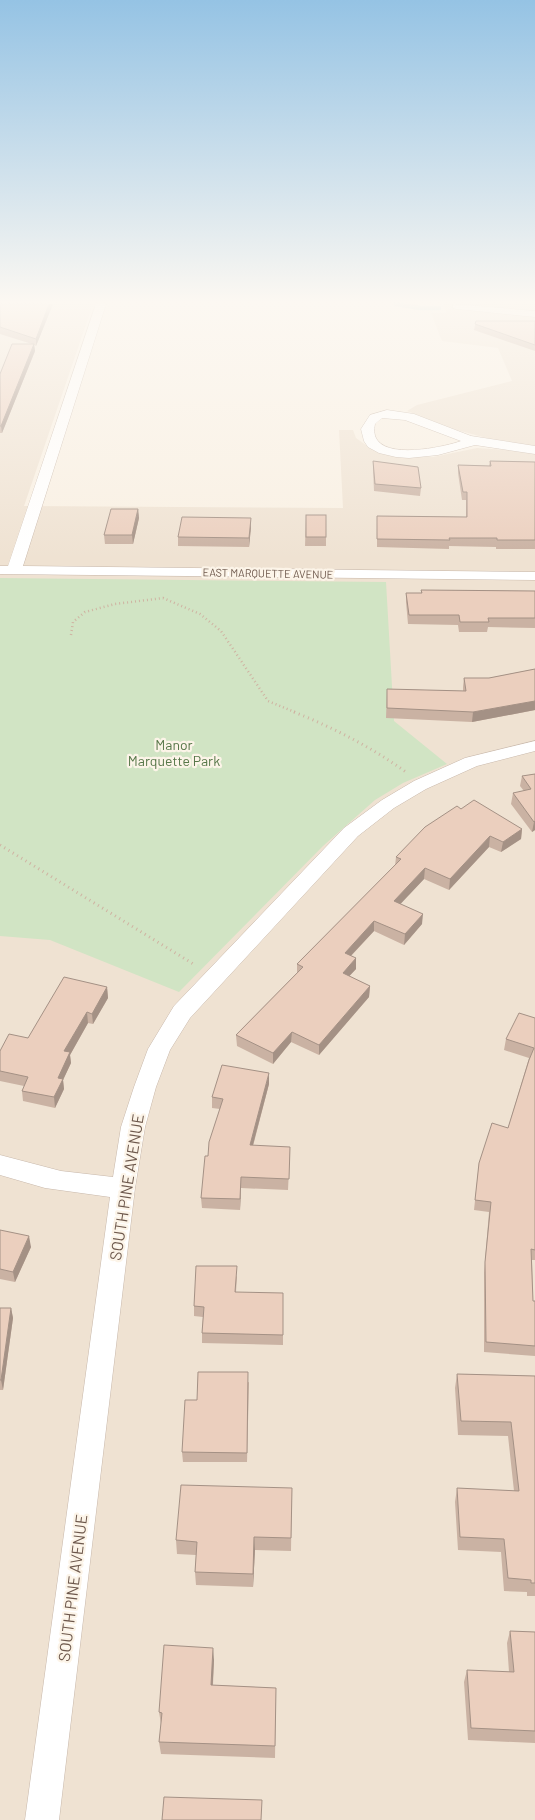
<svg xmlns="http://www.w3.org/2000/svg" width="535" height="1820" font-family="Barlow,sans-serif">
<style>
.residential{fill:#efe2d2}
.green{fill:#d1e4c4}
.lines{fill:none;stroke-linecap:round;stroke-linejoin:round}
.stream{stroke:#a2c9d0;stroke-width:4.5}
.minor-casing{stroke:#c8b8ab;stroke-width:1}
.path-far1{stroke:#cfb3a2;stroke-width:2.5;stroke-dasharray:1 3;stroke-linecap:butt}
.path{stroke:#cfb3a2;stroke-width:3;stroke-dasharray:1 4;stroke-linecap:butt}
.minor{fill:#fff;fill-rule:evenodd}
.wall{fill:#cab2a3}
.shaded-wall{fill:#a49185}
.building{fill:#ebcfbe;stroke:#a49185}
.labels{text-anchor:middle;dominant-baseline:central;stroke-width:4.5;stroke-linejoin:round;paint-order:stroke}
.far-street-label{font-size:11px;fill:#6d584c;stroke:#fcf4e8}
.park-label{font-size:14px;fill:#577749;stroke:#fcf4e8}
.near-street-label{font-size:16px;fill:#6d584c;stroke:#fcf4e8}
</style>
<rect width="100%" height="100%" fill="#f9f0e3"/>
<path class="residential" d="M0 304H93L24 506 343 508 339 430H353L356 438 370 448 403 457H433L477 448 520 451 498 441 453 429 407 411 417 405 512 381 498 348 442 341 431 313H446L444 304H535V1820H0Z"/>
<path class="green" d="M0 578 386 582 394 721 447 764 403 783 375 800 323 846 179 992 50 940 0 936Z"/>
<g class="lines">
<path class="stream" d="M396 304 420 308H439"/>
<defs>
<g id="minor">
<path d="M96 304H106L23 566 535 572V580L0 574V566H8Z"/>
<path d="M453 304 535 311V317L457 309 453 308Z"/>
<path d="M387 410 414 414 471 436 535 446V454L475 445 438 455 409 458 396 457 379 453 368 447 364 441 361 429 370 415ZM382 418 405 420 461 441C441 448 366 464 375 424Z"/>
<path d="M535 741V751L477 766 426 789 394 808 358 836 190 1018 170 1050 156 1087 145 1127 135 1188 59 1820H25L110 1197 45 1188 0 1175V1155L61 1171 113 1177 121 1127 134 1087 148 1049 174 1006 344 828 382 800 414 781 465 758Z"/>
</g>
</defs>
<use href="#minor" class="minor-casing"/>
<path class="path-far1" d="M71 635 73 622 85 612 115 604 163 598 200 614 221 631 268 701 297 713"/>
<g class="path">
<path d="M294 712C334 728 371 747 406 772"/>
<path d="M0 845 195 965"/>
</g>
<use href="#minor" class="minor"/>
</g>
<g class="wall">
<path d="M0 304H53L36 346 34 345 35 351 2 433H0V374L32 344 0 334Z"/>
<path d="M476 321H535V351L474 330Z"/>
<path d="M373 461 421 488 420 496 374 491 373 468Z"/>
<path d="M490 461 535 462V549H496V547L449 546V549L377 547V516L466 517V500H462L458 473V465L489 466Z"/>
<path d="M138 509 139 518 133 544H105L104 535Z"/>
<path d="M306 515H326V546H305Z"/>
<path d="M251 518V527L249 547 178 546V537Z"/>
<path d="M421 590 535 591V628L488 627 487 632H459L458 625 408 624 406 602V593H421Z"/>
<path d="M535 669V710L472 722 386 718 387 689 463 691V687L464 678H489Z"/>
<path d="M535 774V830L532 832 511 804 513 793 524 791 520 786 522 776Z"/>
<path d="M461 809 522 829 521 839 501 852 489 847 449 890 424 879 400 904 422 924 404 945 374 931 351 956 356 969 349 976 370 986 369 997 319 1055 291 1042 273 1064 237 1046 236 1035 297 973V964L395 866 396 857Z"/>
<path d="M107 987 108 998 93 1024 88 1023 70 1055 71 1063 63 1080 64 1089 55 1108 23 1101 22 1091 24 1086 0 1081V1051L28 1038Z"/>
<path d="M535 1018V1260H532L533 1301H535V1356L484 1352V1273L489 1212 474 1210 479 1163 508 1128 529 1058 504 1050 506 1039Z"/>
<path d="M269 1084 253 1146 290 1147 288 1190 241 1188 240 1210 202 1208 201 1198 208 1156 220 1109 212 1108V1097Z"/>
<path d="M0 1230 31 1247 15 1282 0 1279Z"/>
<path d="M237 1276 236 1292 283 1335V1345L202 1343V1333L203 1317 194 1316V1306Z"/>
<path d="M0 1308H11L13 1318 3 1390H0Z"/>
<path d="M457 1374 535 1376V1596H527V1592L504 1591 501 1552 458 1550 455 1502 457 1488 514 1491 508 1436 458 1435 455 1388Z"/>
<path d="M249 1382 247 1462H183L182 1452 197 1400Z"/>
<path d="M292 1488 291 1551 255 1550 253 1587 196 1585 195 1572 196 1555 177 1554 176 1540Z"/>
<path d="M510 1631 535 1632V1743L468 1740 464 1682 467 1670 509 1672 507 1643Z"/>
<path d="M214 1660 213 1685 276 1688 275 1758 161 1754 159 1742 161 1724 159 1712Z"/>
</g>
<g class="shaded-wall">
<path d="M49 304H53L36 346V339Z"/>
<path d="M34 344 35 351 2 433 1 426Z"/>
<path d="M138 509 139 518 133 544 132 535Z"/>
<path d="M251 518V527L249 547V538Z"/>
<path d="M535 701V710L472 722 473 712Z"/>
<path d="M535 821V830L532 832 534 822Z"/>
<path d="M522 829 521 839 501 852 503 842Z"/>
<path d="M490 836 489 847 449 890 450 879Z"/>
<path d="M425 868 424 879 393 912 394 901Z"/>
<path d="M423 914 422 924 404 945 405 934Z"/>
<path d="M374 921V931L344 963 345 953Z"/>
<path d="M356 958V969L342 984 343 973Z"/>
<path d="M370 986 369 997 319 1055V1045Z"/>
<path d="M107 987 108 998 93 1024 92 1014Z"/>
<path d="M87 1012 88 1023 70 1055 71 1063 63 1080 64 1089 55 1108 54 1097 58 1078 64 1051Z"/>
<path d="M292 1032 291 1042 273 1064V1053Z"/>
<path d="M269 1073V1084L250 1156V1145Z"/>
<path d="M241 1177V1188L240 1210V1199Z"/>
<path d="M29 1236 31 1247 15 1282 13 1272Z"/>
<path d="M11 1308 13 1318 3 1390 1 1380Z"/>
<path d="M254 1537 255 1550 253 1587V1574Z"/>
<path d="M213 1648 214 1660 212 1697 211 1685Z"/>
</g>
<g class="building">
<path d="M0 304H49L36 339 0 327Z"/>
<path d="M476 321H535V345L475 324Z"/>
<path d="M12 344H34L1 426H0V374Z"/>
<path d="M373 461 418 467 421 488 375 484Z"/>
<path d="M490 461 535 462V540H497V538H449L450 540 377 539V516L467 517V492H463L458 465 491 466Z"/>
<path d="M111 509H138L132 535H104Z"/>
<rect x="306" y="515" width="20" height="22"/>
<path d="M182 517 251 518 249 538 178 537Z"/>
<path d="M421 590 535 591V618H488L489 622H460L459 615H409L406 593H422Z"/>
<path d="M535 669V701L473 712 387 708V689L466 691 464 678H489Z"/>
<path d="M535 774V821L534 822 513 793 531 789 522 776Z"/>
<path d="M474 800 522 829 503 842 490 836 450 879 425 868 394 901 423 914 405 934 374 921 345 953 356 958 343 973 370 986 319 1045 292 1032 273 1053 236 1035 303 967 297 964 401 859 396 857 425 827 457 806 461 809Z"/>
<path d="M64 977 107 987 92 1014 87 1012 64 1051 70 1052 58 1078 63 1079 54 1097 22 1091 28 1077 0 1071V1051L9 1034 28 1038Z"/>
<path d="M519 1013 535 1018V1250L531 1249 533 1301H535V1346L486 1342 485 1262 491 1202 475 1200 479 1163 492 1123 508 1128 529 1060 534 1048 506 1039Z"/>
<path d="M222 1065 269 1073 250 1145 290 1147 289 1179 241 1177 240 1199 201 1198 205 1156H208L209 1142 223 1099 212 1097Z"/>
<path d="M0 1230 29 1236 13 1272 0 1269Z"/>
<path d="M196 1266H237L235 1292 283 1293V1335L202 1333 204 1307 194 1306Z"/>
<path d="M0 1308H11L1 1380H0Z"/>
<path d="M198 1372H248L247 1453 182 1452 185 1400H197Z"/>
<path d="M457 1374 535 1376V1583H531V1580L508 1578 504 1539 460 1537 457 1488 519 1491 511 1422 461 1421Z"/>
<path d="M181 1485 292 1488 291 1538 254 1537 253 1574 195 1572 197 1542 176 1540Z"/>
<path d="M510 1631 535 1632V1731L471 1728 467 1670 514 1672Z"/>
<path d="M164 1645 213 1648 211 1685 276 1688 275 1746 159 1742 162 1713 159 1712Z"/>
<path d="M164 1797 262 1800 261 1820H162Z"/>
</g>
<linearGradient id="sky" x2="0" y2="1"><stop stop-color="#95c3e4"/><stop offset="0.54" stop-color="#fcf8f2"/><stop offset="1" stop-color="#fcf8f2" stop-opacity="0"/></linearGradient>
<rect width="535" height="559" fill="url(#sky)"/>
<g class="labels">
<g class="far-street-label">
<text transform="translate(268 573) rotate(1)">EAST MARQUETTE AVENUE</text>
</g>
<g class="park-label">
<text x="174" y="744">Manor<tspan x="174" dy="16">Marquette Park</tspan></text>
</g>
<g class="near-street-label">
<text transform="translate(126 1187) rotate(-81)">SOUTH PINE AVENUE</text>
<text transform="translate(72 1588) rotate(-83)">SOUTH PINE AVENUE</text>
</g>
</g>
</svg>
